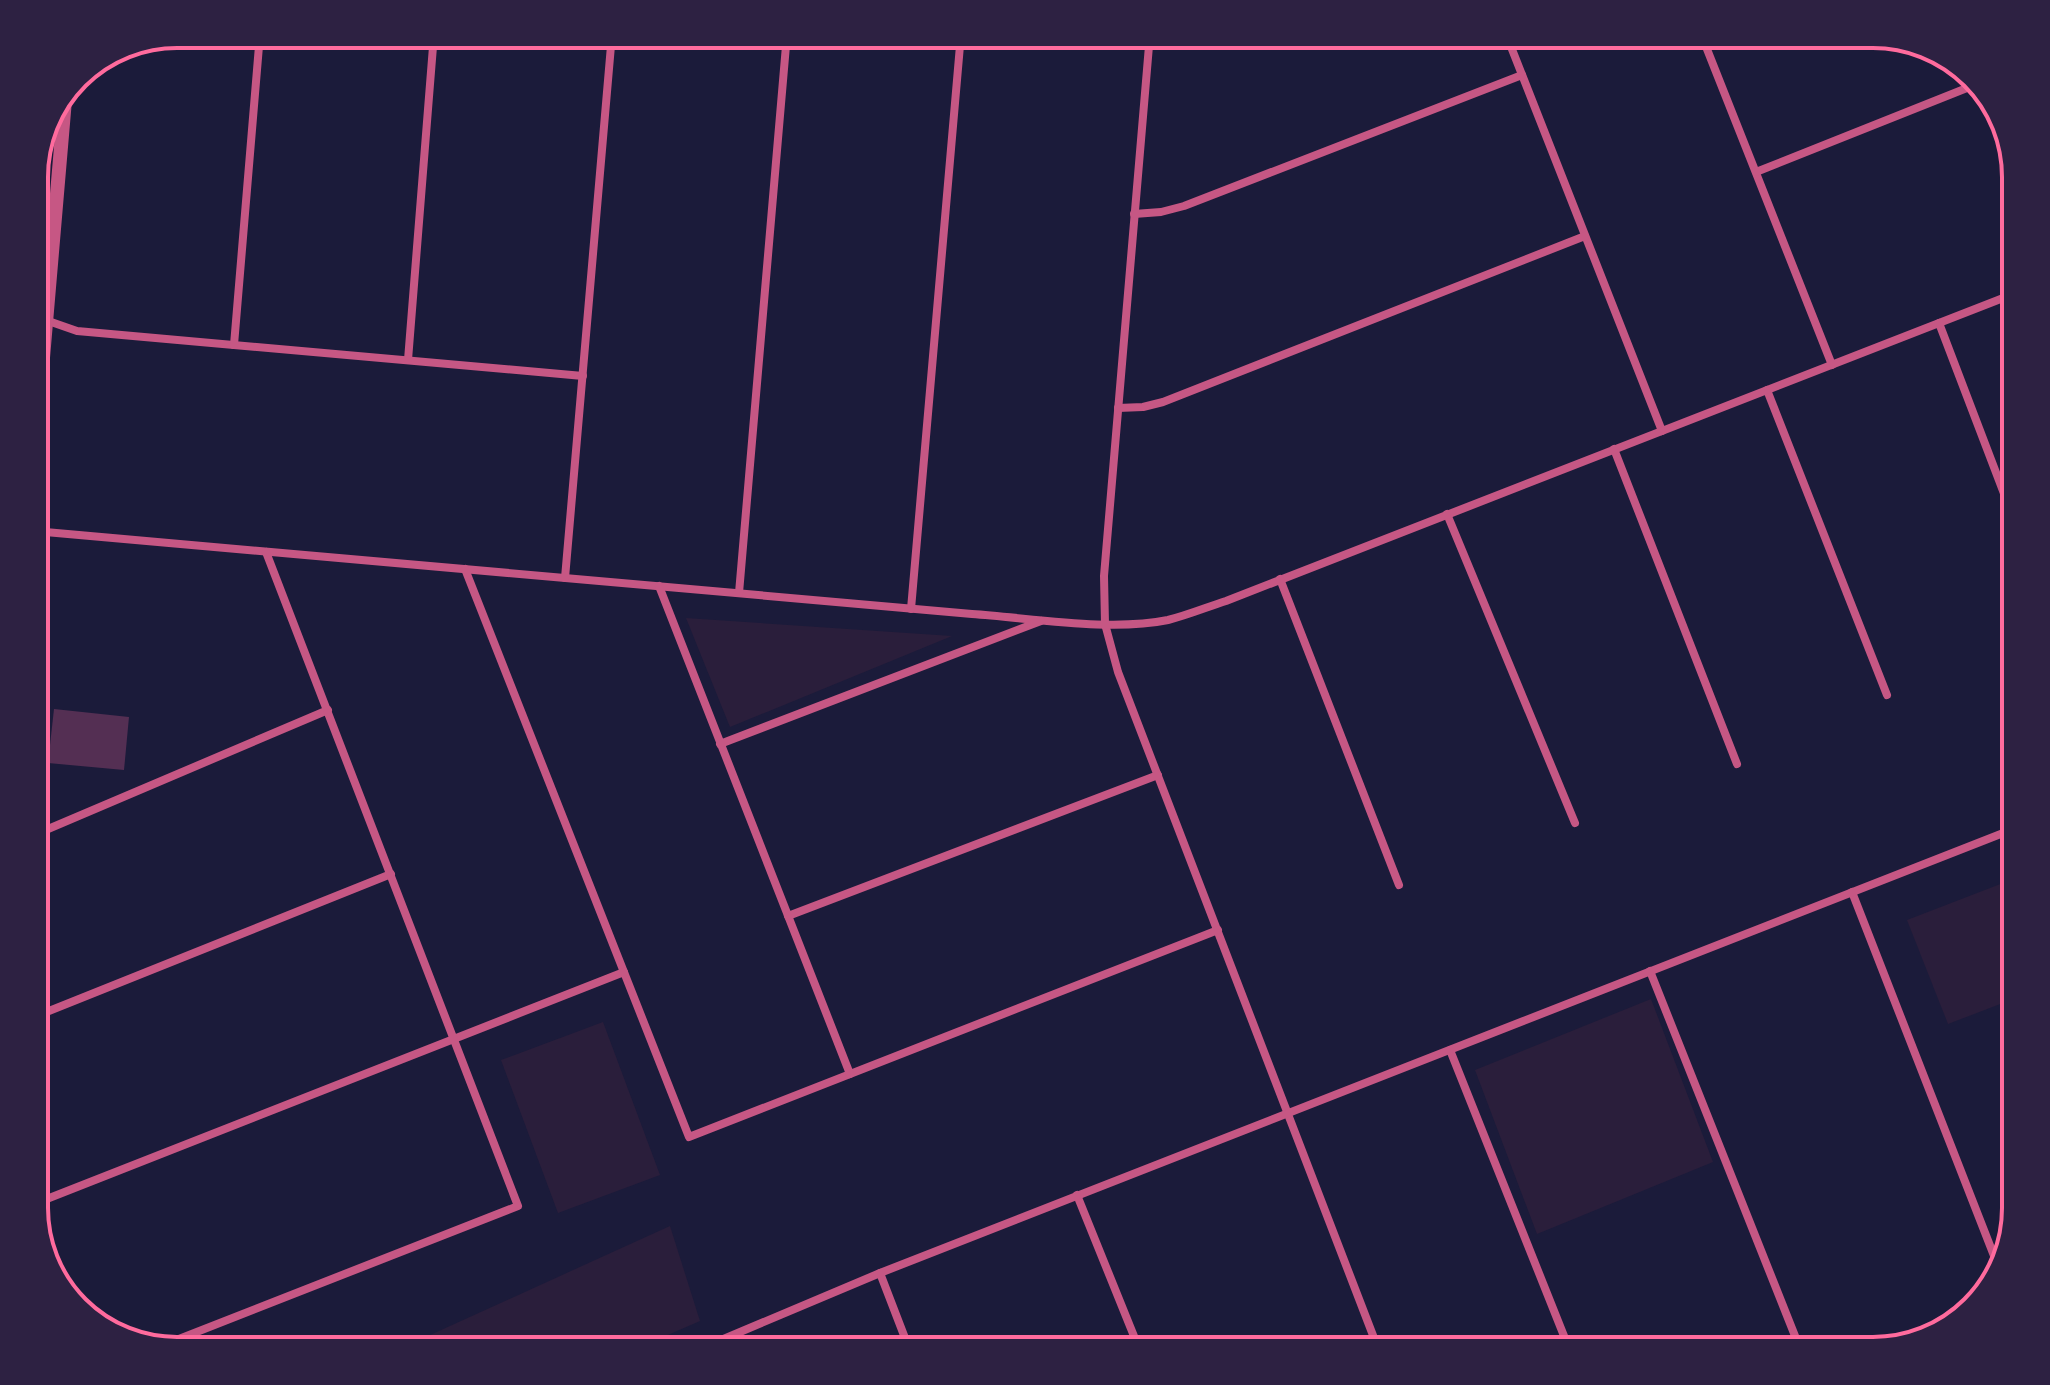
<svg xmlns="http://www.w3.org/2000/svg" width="2050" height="1385" font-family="'Sofia Sans Condensed',sans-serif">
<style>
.green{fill:#2a1e3b}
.building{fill:#542f53}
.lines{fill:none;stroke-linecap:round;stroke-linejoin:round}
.minor{stroke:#c65784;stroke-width:8}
.tertiary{stroke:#c65784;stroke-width:14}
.rim{fill:none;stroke:#ff6b9d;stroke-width:4}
</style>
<rect width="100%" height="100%" fill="#1b1b3a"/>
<g class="green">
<path d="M686 618 952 636 730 727Z"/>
<path d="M2016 878V998L1948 1024 1907 920Z"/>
<path d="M1651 999 1713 1162 1537 1234 1475 1070Z"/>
<path d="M603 1022 660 1175 558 1213 501 1060Z"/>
<path d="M670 1226 700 1321 631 1351H395Z"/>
</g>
<path class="building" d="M54 709 129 717 124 770 48 763Z"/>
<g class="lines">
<g class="minor">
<path d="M1150 34 1104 576 1105 624 1118 672 1379 1351"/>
<path d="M1506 34 1662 431"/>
<path d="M1701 34 1832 365"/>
<path d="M1756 172 1977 84"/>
<path d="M1134 214 1161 212 1184 206 1522 75"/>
<path d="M34 316 77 331 583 376"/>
<path d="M1939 323 2016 525"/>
<path d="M234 345 260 34"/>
<path d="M408 360 434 34"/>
<path d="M1767 390 1887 695"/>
<path d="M1118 408 1143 407 1163 402 1585 236"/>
<path d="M1614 449 1737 764"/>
<path d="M1447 514 1575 823"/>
<path d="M34 531 972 614C1032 618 1110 632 1168 620 1188 615 1207 607 1226 601L2016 293"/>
<path d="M465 569 689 1137 1218 930"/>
<path d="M565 578 612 34"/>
<path d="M1280 579 1399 885"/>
<path d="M659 586 850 1074"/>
<path d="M739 593 787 34"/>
<path d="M911 609 961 34"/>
<path d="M720 744 1041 621"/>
<path d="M34 835 328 710"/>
<path d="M1852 892 1998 1266"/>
<path d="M788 916 1158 775"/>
<path d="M1650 971 1801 1351"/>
<path d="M34 1017 391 874"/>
<path d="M1450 1050 1570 1351"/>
<path d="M1077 1195 1140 1351"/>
<path d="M34 1204 624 972"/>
<path d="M880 1273 910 1351"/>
<path d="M161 1346 518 1206 266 552"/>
<path d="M695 1351 880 1273 2016 828"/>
</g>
<path class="tertiary" d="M34 463 65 100"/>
</g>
<path d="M0 0H2050V1385H0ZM177 48H1873A129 129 0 0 1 2002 177V1208A129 129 0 0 1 1873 1337H177A129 129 0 0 1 48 1208V177A129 129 0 0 1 177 48Z" fill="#2d2142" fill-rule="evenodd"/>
<path class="rim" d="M177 48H1873A129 129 0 0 1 2002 177V1208A129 129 0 0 1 1873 1337H177A129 129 0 0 1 48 1208V177A129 129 0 0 1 177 48Z"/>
</svg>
